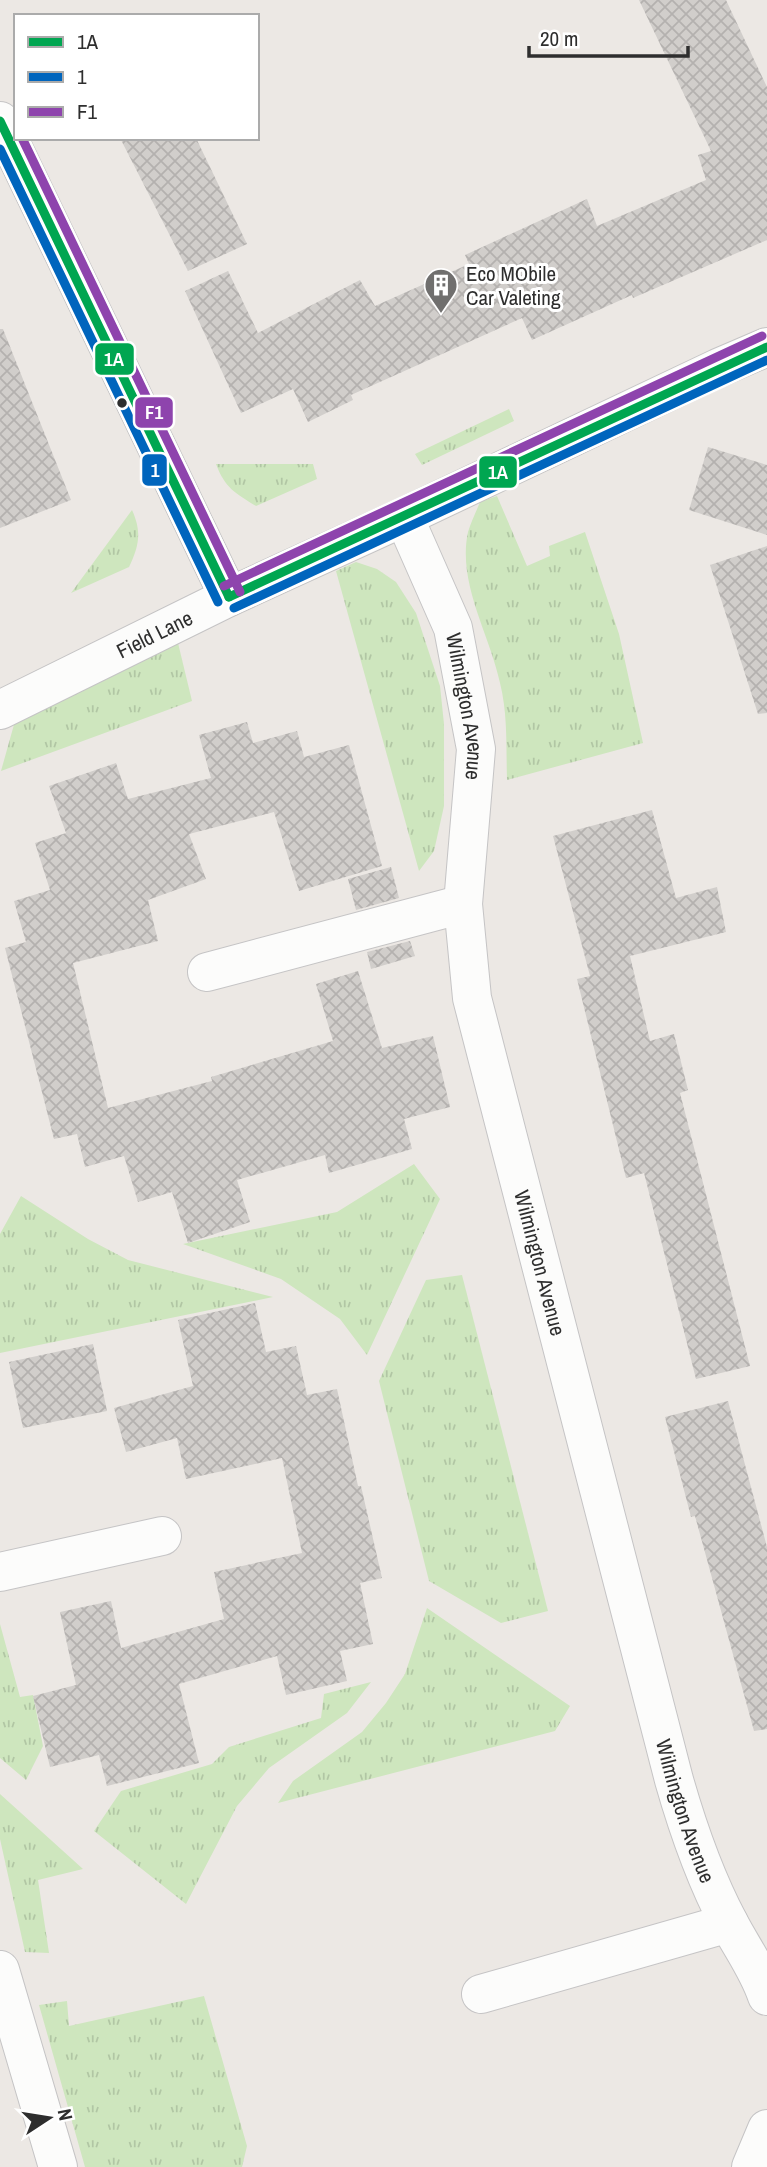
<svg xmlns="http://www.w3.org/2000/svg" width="767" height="2167" font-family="'Archivo Narrow',sans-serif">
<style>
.grass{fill:url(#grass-tufts)}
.building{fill:url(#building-cross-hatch)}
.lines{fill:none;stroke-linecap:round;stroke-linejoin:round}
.minor-casing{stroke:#c5c4c5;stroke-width:40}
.tertiary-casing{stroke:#c5c4c5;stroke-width:40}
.minor{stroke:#fcfcfb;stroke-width:38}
.tertiary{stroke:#fcfcfb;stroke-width:38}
.bus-1-casing{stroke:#fff;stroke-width:14}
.bus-2-casing{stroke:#fff;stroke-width:14}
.bus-3-casing{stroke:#fff;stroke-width:14}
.bus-1{stroke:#00a651;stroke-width:9}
.bus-2{stroke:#0065bd;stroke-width:9}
.bus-3{stroke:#8e44ad;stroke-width:9}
.bus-dot{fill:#2e2e2e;stroke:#fff;stroke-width:2.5}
.labels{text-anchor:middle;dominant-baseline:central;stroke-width:6;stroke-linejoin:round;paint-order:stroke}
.poi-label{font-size:21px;fill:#2e2e2e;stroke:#fff;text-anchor:start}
.street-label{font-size:21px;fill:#2e2e2e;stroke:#fff}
.line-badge{stroke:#fff;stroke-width:2.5}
.badge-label{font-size:19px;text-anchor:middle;font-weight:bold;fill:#fff}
</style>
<defs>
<pattern id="grass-tufts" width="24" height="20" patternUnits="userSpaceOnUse" patternTransform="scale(1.75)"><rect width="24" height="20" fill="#cee6be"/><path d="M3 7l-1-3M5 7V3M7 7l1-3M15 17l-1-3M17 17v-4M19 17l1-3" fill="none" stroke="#b1c6a4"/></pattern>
<pattern id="building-cross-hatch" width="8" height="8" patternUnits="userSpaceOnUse" patternTransform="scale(1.75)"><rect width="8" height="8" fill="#d1cecb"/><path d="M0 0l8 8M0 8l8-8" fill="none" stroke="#b4b1af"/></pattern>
</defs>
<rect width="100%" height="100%" fill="#ece8e4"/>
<g class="grass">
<path d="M509 409 514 421 422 465 415 454Z"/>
<path d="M216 464H313L317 479 256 506C235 493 225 488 216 464Z"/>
<path d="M497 496 527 566 550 556 549 546 585 532 619 634 643 743 507 780C506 748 508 715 500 683 490 635 457 583 468 532 471 522 476 512 480 502Z"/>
<path d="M132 510C142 532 139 546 129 567L71 593Z"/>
<path d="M356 562 377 569 396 582 416 613 440 686 444 724V806L434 851 419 871 336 571Z"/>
<path d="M178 643 192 701 1 771 15 721Z"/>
<path d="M414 1164 440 1199 367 1355 340 1319 281 1279 183 1244 337 1212Z"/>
<path d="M21 1196 88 1239 128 1260 273 1297 0 1353V1234Z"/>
<path d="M462 1275 548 1611 501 1623 429 1581 379 1381 426 1280Z"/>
<path d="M427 1608 570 1706 555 1731 278 1803 293 1781 362 1732 386 1703 405 1674Z"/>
<path d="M0 1624 20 1697 33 1695 43 1746 26 1780 0 1758Z"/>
<path d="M371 1682 347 1713 269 1768 237 1806 186 1904 94 1831 121 1791 212 1764 229 1747 321 1718 324 1694Z"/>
<path d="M0 1794 83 1869 38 1880 49 1953 25 1952 0 1839Z"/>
<path d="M204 1996 247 2146 242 2167H85L39 2005 67 2001 69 2026Z"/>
</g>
<g class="building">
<path d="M639 0H726L767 87V240L633 298 632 295 532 340 522 318 351 395 353 400 308 422 293 389 241 413 185 291 228 271 258 333 360 280 375 306 469 264 465 255 587 199 597 226 706 180 698 155 711 151Z"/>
<path d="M120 138H196L247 244 188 271Z"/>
<path d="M0 329H3L71 500 0 528Z"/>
<path d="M708 447 767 465V535L689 510Z"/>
<path d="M767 546V713L758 714 710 565Z"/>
<path d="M247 722 253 743 297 731 304 757 349 745 382 866 299 891 274 812 189 834 206 879 148 900 158 941 73 963 108 1108 212 1081 211 1077 333 1041 316 984 358 971 382 1048 433 1036 450 1107 404 1119 412 1149 329 1173 325 1155 237 1180 250 1222 188 1243 172 1192 138 1202 124 1156 85 1167 77 1134 54 1139 5 948 26 942 14 901 50 890 35 843 66 833 49 786 116 763 128 799 211 778 199 735Z"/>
<path d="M652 810 676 898 717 887 726 932 630 956 650 1041 674 1034 688 1090 680 1093 750 1366 696 1379 644 1173 626 1178 577 979 590 976 553 836Z"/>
<path d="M391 867 399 898 356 910 348 879Z"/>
<path d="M410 941 415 956 371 969 367 952Z"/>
<path d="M255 1303 266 1352 296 1346 307 1395 337 1389 358 1486H361L382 1578 360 1583 373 1644 340 1651 347 1681 286 1695 277 1656 179 1684 199 1763 107 1786 99 1755 50 1767 33 1696 76 1685 60 1612 111 1601 121 1648 224 1619 214 1572 302 1553 282 1458 186 1479 177 1438 126 1452 114 1408 193 1386 178 1320Z"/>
<path d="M93 1344 107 1411 23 1428 9 1362Z"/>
<path d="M728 1401 767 1547V1729L754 1731 695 1516 691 1517 665 1417Z"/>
</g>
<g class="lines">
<defs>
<g id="minor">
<path id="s1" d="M404 517 453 628 476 749 463 904 472 998 674 1780C688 1829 705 1878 729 1923 742 1948 758 1969 767 1996"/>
<path id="s2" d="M0 710 229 597"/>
<path d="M207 972 463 904"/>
<path d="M0 1572 162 1536"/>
<path d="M0 1970 58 2167"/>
<path d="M481 1994 729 1923"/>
<path d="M751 2167 767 2129"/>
</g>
<path id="tertiary" d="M0 121 229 597 404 517 718 368 767 347"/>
</defs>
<use href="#minor" class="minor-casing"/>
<use href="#tertiary" class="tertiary-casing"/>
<use href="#minor" class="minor"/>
<use href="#tertiary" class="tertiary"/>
<defs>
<g id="bus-1">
<path d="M0 121 229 597"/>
<path d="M229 597 767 347"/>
</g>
<g id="bus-2">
<path d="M0 149 218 602"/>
<path d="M234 608 767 360"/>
</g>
<g id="bus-3">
<path d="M22 138 240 592"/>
<path d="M224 586 762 336"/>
</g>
</defs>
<use href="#bus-1" class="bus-1-casing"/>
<use href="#bus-2" class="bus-2-casing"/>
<use href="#bus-3" class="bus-3-casing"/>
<use href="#bus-1" class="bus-1"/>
<use href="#bus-2" class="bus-2"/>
<use href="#bus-3" class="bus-3"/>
</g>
<defs>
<symbol id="building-pin" viewBox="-11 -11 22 30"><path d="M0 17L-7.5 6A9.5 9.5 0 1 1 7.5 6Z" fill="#706f6e" stroke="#fff"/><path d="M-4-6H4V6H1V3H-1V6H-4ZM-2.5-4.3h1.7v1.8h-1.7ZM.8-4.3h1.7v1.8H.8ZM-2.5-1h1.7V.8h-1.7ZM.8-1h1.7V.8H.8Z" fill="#fff"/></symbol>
</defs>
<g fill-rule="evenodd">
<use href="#building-pin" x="422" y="266" width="38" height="52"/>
</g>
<circle class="bus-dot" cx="122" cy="403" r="6"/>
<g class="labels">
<g class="poi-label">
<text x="466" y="273">Eco MObile<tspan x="466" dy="24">Car Valeting</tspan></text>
</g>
<g class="street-label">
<text stroke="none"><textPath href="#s2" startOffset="172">Field Lane</textPath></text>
<text stroke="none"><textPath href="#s1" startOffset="201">Wilmington Avenue</textPath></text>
<text stroke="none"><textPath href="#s1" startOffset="768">Wilmington Avenue</textPath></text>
<text stroke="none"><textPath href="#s1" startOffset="1335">Wilmington Avenue</textPath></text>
</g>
</g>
<g class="line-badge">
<rect x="94" y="342" width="41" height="34" rx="7" fill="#00a651"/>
<rect x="134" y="396" width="40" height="33" rx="7" fill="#8e44ad"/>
<rect x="141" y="453" width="27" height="34" rx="7" fill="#0065bd"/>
<rect x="478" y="455" width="40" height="34" rx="7" fill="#00a651"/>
</g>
<g class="badge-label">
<text x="114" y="366">1A</text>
<text x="154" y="419">F1</text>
<text x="155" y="477">1</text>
<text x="498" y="479">1A</text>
</g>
<rect x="14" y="14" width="245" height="126" fill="#ffffff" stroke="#ababab" stroke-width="2"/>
<rect x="28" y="37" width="35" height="10" fill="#00a651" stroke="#ababab" stroke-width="2"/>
<text x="77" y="49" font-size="21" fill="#2e2e2e">1A</text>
<rect x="28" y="72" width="35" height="10" fill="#0065bd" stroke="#ababab" stroke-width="2"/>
<text x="77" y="84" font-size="21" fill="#2e2e2e">1</text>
<rect x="28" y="107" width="35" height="10" fill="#8e44ad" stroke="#ababab" stroke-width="2"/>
<text x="77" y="119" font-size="21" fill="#2e2e2e">F1</text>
<g transform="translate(49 2118) rotate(78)" stroke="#ffffff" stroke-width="5" paint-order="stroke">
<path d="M0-5L12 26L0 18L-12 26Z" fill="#2e2e2e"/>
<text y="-10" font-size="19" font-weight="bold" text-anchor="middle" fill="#2e2e2e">N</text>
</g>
<path d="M529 46v10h159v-10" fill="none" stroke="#2e2e2e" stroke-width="3.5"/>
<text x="540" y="46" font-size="21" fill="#2e2e2e" stroke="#ffffff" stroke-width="5" paint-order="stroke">20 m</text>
</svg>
